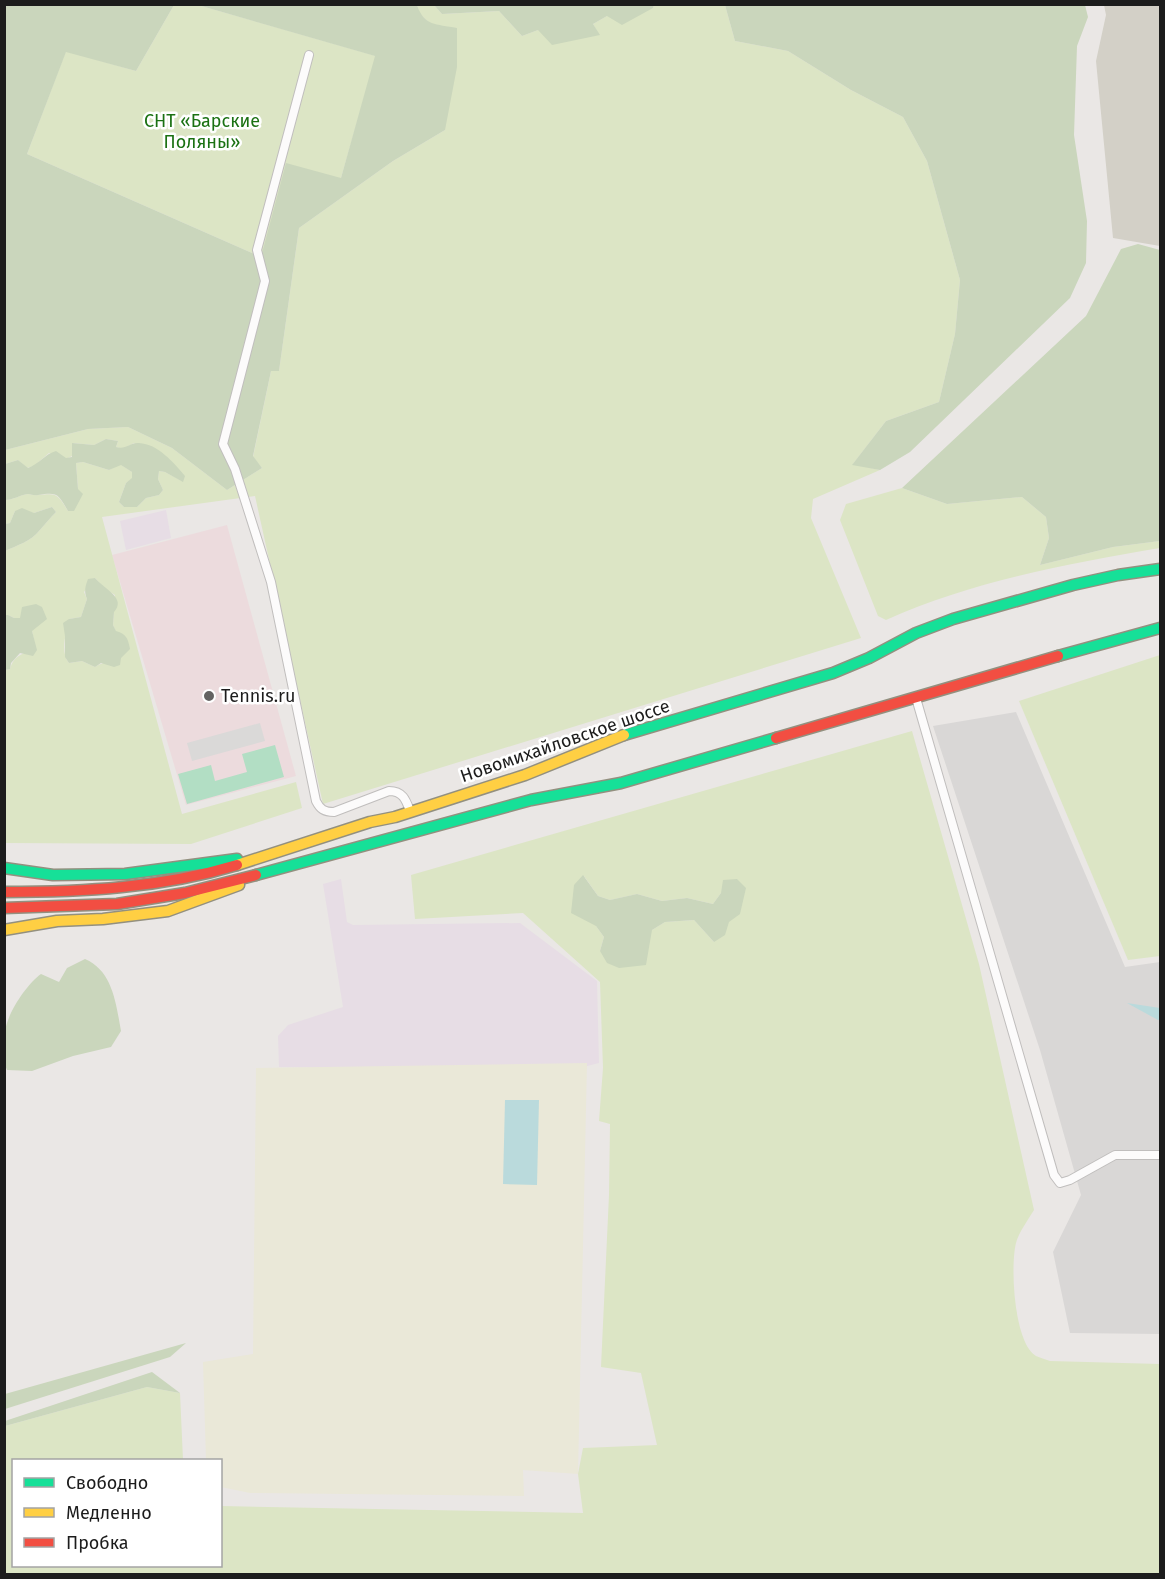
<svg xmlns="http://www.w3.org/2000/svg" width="1165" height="1579" font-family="'Fira Sans',sans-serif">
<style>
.residential{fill:#d9d7d6}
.commercial{fill:#ecdbdd}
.industrial{fill:#e7dde5}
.construction{fill:#d3d0c7}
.farmland{fill:#eae8d8}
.grass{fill:#dce5c5;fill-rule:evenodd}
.forest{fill:#cad6bc}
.pitch{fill:#b2dec4}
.parking{fill:#dad9d8}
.water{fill:#badadc}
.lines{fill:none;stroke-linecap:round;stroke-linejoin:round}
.street-casing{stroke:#c0bebd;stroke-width:10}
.fast-casing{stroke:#93907f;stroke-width:13}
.slow-casing{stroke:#93907f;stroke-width:13}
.jam-casing{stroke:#93907f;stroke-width:13}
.street{stroke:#fcfbfb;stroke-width:8}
.fast{stroke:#16e098;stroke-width:10}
.slow{stroke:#ffcf43;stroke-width:10}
.jam{stroke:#f24e42;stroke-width:10}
.poi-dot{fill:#646362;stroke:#fff;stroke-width:2}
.labels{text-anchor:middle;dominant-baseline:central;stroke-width:5;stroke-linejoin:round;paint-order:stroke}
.park-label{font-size:18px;fill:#1b7113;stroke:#fff}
.poi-label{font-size:18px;fill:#1c1c1c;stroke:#fff;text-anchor:start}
.street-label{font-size:18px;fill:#1c1c1c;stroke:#fff}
</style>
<rect width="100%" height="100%" fill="#eae7e5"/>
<path class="residential" d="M1016 712 1125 967 1160 962V1334L1070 1333 1053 1252 1081 1195 1040 1050 933 726Z"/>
<path class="commercial" d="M227 525 296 776 186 805 112 555Z"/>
<g class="industrial">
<path d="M166 510 171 538 126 550 120 521Z"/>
<path d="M341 879 347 922 353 925 520 923 597 981 599 1063 568 1071 279 1067 278 1036 288 1025 343 1007 323 884Z"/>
</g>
<path class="construction" d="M1104 5H1160V246L1113 238 1096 61 1106 15Z"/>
<path class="farmland" d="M587 1063 578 1474 523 1470 524 1496 250 1493 221 1487 220 1460H206L203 1362 253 1354 256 1068Z"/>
<g class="grass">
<path d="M174 5H198L376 56 341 178 261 257 27 154 66 51 136 71Z"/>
<path d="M417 5H434L442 14 499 11 522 36 538 30 599 35 593 24 607 16 653 8 654 5H725L735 41 788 51 851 90 903 117 927 161 960 280 955 334 939 402 886 421 853 464 880 470 813 499 811 518 861 638 323 804 255 496 102 517 182 814 296 782 302 808 191 844 5 843 4 670 10 669C14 655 23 653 36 650L32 631 20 618H14L8 615H5V551C16 546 31 541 39 531 45 524 50 518 56 512L52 507 34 513 15 511 10 523 5 524V500C13 500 20 495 28 494 31 494 34 496 38 495 57 493 57 493 68 511L78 489 76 463 83 462 109 470 120 464 132 472V479L126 483 119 502 124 507H137L146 498 159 495 163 490 158 479 159 471 165 472 182 481 134 443 123 449 116 447 118 441 106 439 94 445 72 443V456L66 459 49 453 34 466 27 468 18 460 5 464V450L88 429 128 427 172 448 227 490 262 468 253 457 271 371H279L299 228 393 161 445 130 430 23 420 15ZM95 578 104 588 115 595 113 625 125 653C117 662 105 660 95 667L82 661 69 663C60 652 66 633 69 619L81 617 87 599 84 592Z"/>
<path d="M902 488 947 504 1022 497 1046 517 1049 538 1040 565 1113 547 1160 541V548C1067 564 973 581 886 620L878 616 840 520 846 504Z"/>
<path d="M1160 655V956L1128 960 1019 701Z"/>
<path d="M912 731 979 964 1034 1210C1028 1220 1019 1232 1016 1243 1010 1267 1014 1343 1036 1356 1040 1358 1045 1359 1050 1361L1160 1364V1574H5V1426L147 1387 180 1393 183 1460H14V1566H220L221 1506 583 1513 578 1474 583 1448 657 1445 641 1373 601 1367 609 1195 610 1124 599 1121 603 1068 600 982 523 913 415 919 411 875ZM584 876 598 896 610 900 637 894 662 901 687 898 713 904 721 893 714 942 694 920 665 922 652 930 600 951 604 937 596 926Z"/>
</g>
<g class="forest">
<path d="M5 5H174L136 71 66 52 27 154 261 257 286 163 341 178 375 56 198 5H417C424 26 436 24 457 28V67L445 130 393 161 299 228 279 371H271L253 456 262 468 227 490 172 448 128 427 88 429 5 450Z"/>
<path d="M434 5H654L653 8 622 25 607 16 593 24 600 35 552 45 538 30 522 36 499 11 442 14Z"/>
<path d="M725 5H1085L1088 17 1077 46 1074 135 1087 221 1086 263 1070 298 910 452 880 470 852 465 886 421 939 402 955 334 960 280 927 161 903 117 851 90 788 51 735 41Z"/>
<path d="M1138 244 1160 250V541L1113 547 1040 565 1049 538 1046 517 1022 497 947 504 902 488 1086 316 1121 249Z"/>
<path d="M106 439 118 441 116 447C126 450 130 442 139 443 158 444 173 462 185 476L183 482 165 472 159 471 158 479 163 490 159 495 146 498 137 507H124L119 502 126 483 132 478V472L121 465 109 470 83 462 76 463 78 489 83 494 74 511H68C58 493 57 492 38 495 34 496 31 494 28 494 20 495 13 500 5 500V464L18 460 28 468C39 464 45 454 56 451L66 458 72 457V443L94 445Z"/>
<path d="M52 507 56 512C50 518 45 524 39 531 31 541 16 546 5 551V524L10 523 15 511 22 508 34 513Z"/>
<path d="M95 578C104 589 127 598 114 612L113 625 116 631C127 634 128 639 130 649L121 658 120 665 114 667 101 663 95 667 82 661 69 663 65 657V636L63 623 69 619 81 617 87 599C84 591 85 587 88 579Z"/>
<path d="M36 604 42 607 47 619 32 631 37 650 33 656 20 653 11 663 10 669 5 670V615H8L14 618H20L22 607Z"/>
<path d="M583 875 598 896 610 900 637 894 662 901 687 898 713 904 721 893 723 880 737 879 746 888 740 914 729 922 725 935 714 942 694 920 665 922 652 930 646 965 619 968 607 963 600 951 604 937 596 926 571 913 574 885Z"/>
<path d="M85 959C113 971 116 1004 121 1031L111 1047 73 1056 32 1071 7 1070 5 1065C4 1054 3 1041 5 1031 8 1012 27 984 41 974L59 982 67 968Z"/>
<path d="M186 1343 170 1357 5 1409V1394Z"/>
<path d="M152 1372 180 1393 147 1387 5 1426V1421Z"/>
</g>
<path class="pitch" d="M275 745 284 777 187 804 178 774 211 765 215 781 247 772 242 754Z"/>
<path class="parking" d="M260 723 265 741 192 761 187 743Z"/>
<g class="water">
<path d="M1127 1003 1160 1008V1020H1158Z"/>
<path d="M505 1100H539L537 1185 503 1184Z"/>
</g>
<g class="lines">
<defs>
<g id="street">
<path d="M309 55 257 250 265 281 223 444 235 469 271 582 316 801C320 809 324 812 334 812L389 791C403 791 406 800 410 811"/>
<path d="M916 698 1054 1175 1060 1183 1070 1180 1115 1155H1160"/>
</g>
<g id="fast">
<path d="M1058 656 1160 628"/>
<path d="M624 735 833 673 869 658 916 633 953 619 1073 585 1118 575 1160 569"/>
<path d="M4 868 53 875 125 874 237 859"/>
<path d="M256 875 531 800 621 783 776 738"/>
</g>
<g id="slow">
<path d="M237 865 370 822 395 817 525 775 624 735"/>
<path d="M4 930 57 921 103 919 168 911 239 885"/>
</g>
<g id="jam">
<path d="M776 738 1058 656"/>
<path d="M4 892C83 892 161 888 237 865"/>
<path d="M4 908 117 904 185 893 256 875"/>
</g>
</defs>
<use href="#street" class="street-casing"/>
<use href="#fast" class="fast-casing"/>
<use href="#slow" class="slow-casing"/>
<use href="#jam" class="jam-casing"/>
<use href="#street" class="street"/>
<use href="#fast" class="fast"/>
<use href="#slow" class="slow"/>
<use href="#jam" class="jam"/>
</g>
<circle class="poi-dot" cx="209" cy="696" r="6"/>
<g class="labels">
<g class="park-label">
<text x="202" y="121">СНТ «Барские<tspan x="202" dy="21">Поляны»</tspan></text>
</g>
<g class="poi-label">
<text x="221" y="696">Tennis.ru</text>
</g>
<g class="street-label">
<text transform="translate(565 741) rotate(-19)">Новомихайловское шоссе</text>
</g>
</g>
<rect width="1165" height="1579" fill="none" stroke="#1c1c1c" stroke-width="12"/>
<rect x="12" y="1459" width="210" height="108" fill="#ffffff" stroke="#a4a4a4" stroke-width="1.5"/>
<rect x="24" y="1478" width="30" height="9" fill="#16e098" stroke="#a4a4a4" stroke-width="1.5"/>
<text x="66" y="1489" font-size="18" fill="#1c1c1c">Свободно</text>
<rect x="24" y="1508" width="30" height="9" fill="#ffcf43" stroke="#a4a4a4" stroke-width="1.5"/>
<text x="66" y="1519" font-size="18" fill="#1c1c1c">Медленно</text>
<rect x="24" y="1538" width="30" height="9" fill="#f24e42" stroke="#a4a4a4" stroke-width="1.5"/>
<text x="66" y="1549" font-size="18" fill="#1c1c1c">Пробка</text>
</svg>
